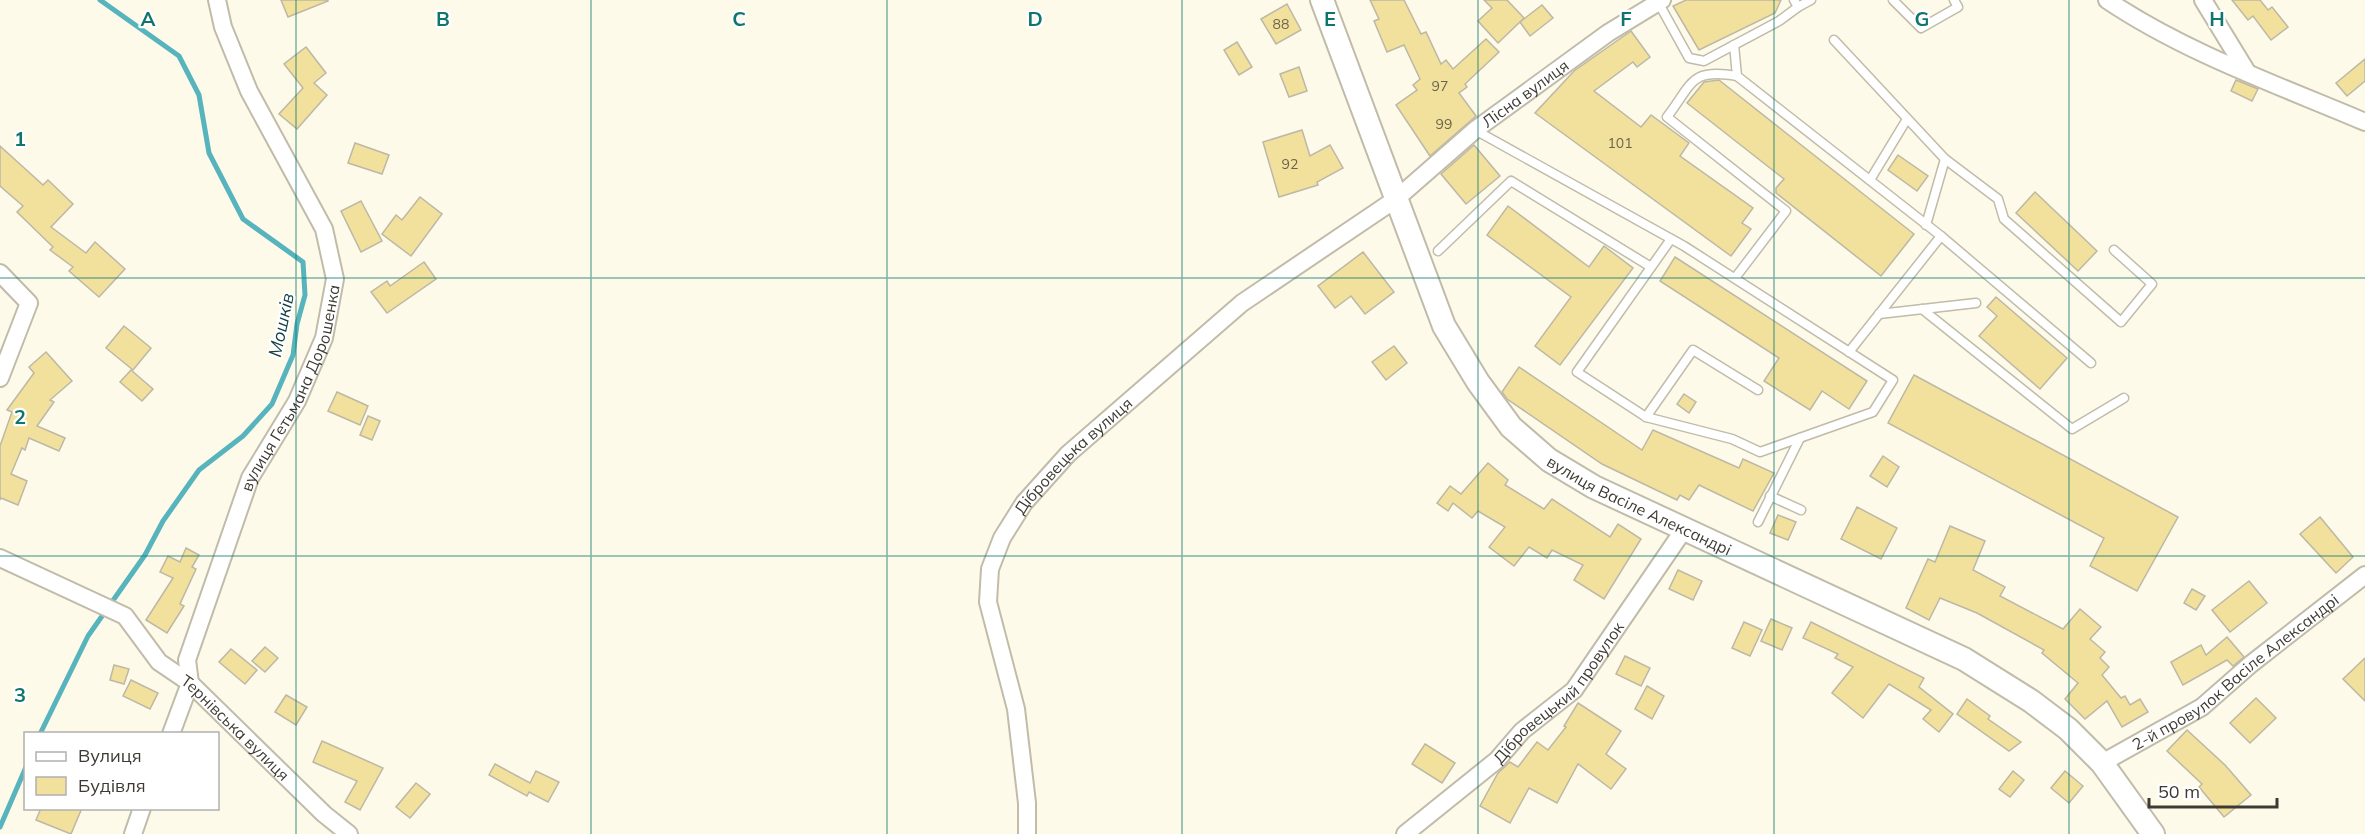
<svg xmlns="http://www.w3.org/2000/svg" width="2365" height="834" font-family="Mulish,sans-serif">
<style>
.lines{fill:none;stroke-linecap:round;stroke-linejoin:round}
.stream{stroke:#57b4bd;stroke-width:5}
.building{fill:#f2e19c;stroke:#bdb8a5;stroke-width:1.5}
.service-casing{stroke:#c1bca9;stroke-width:11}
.minor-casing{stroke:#c1bca9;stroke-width:20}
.secondary-casing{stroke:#c1bca9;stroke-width:26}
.service{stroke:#fff;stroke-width:8}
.minor{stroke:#fff;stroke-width:16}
.secondary{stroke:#fff;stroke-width:22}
.grid{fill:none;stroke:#0f766e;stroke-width:1.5;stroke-opacity:0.55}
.labels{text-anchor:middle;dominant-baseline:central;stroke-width:4.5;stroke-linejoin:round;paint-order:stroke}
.number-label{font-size:14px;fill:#6a644c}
.street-label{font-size:16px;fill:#3c3a32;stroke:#fff}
.water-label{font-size:18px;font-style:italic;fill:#144044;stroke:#fff}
.grid-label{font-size:20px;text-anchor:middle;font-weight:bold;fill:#0f766e;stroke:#fff;stroke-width:4.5;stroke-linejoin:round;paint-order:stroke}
</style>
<rect width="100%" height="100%" fill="#fefaea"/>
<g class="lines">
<g class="stream">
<path d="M40 734 88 636 145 555 163 521 199 470 243 436 272 404 293 355 297 324 305 295 303 262 243 219 209 153 199 95 179 56 100 0"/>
<path d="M0 827 26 767"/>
</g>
</g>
<g class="building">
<path d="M281 0H328V1L288 17Z"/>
<path d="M1370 0H1404L1421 34 1426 32 1441 64 1446 60 1453 69 1486 39 1499 52 1465 84 1467 87 1459 93 1476 116 1430 156 1396 105 1417 90 1413 85 1420 79 1404 45 1387 52 1374 21 1379 19Z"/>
<path d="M1484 0H1507L1524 18 1520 22 1542 5 1553 18 1530 36 1520 22 1498 43 1478 21 1492 8Z"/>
<path d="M1686 0H1781L1775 13 1699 50 1673 6Z"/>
<path d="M2232 0H2260L2268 10 2272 7 2288 27 2271 40 2253 16 2248 20Z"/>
<path d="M1287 4 1301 30 1276 44 1261 19Z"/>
<path d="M1631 31 1650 57 1637 67 1633 62 1594 91 1641 127 1651 115 1689 143 1680 156 1753 208 1742 223 1751 229 1731 256 1535 113 1574 71Z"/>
<path d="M1237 42 1252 67 1239 75 1224 50Z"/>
<path d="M306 47 326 73 314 83 327 95 297 129 279 114 303 88 284 64Z"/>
<path d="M2365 59V81L2347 96 2336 83Z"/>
<path d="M1299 67 1307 91 1289 97 1280 74Z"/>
<path d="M1719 80 1914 234 1881 276 1776 193V188L1784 179 1687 103 1704 82Z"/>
<path d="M2236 80 2258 89 2252 101 2231 91Z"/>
<path d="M1302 130 1310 156 1330 145 1343 168 1317 182 1318 185 1279 197 1263 142Z"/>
<path d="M355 143 389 155 382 174 348 163Z"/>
<path d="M1474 145 1500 176 1466 204 1441 174Z"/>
<path d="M0 146 43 185 48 180 73 204 51 227 86 253 95 242 125 269 99 297 69 271 73 267 50 250 53 247 17 212 23 206 0 186Z"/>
<path d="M1898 155 1928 176 1917 191 1888 170Z"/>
<path d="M2035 192 2097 251 2078 271 2016 213Z"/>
<path d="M420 197 442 214 411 256 382 234 396 215 402 220Z"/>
<path d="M361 201 382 241 361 252 341 211Z"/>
<path d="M1508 206 1589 267 1604 246 1633 268 1560 365 1535 346 1571 297 1487 235Z"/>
<path d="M1363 252 1394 292 1365 314 1351 296 1335 308 1318 286Z"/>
<path d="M1675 257 1867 381 1849 409 1822 391 1810 410 1764 381 1779 358 1660 281Z"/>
<path d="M424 262 436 279 387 313 371 292 387 281 390 286Z"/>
<path d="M1996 297 2067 358 2040 389 1979 336 1997 316 1987 307Z"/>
<path d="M124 326 151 348 133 370 106 348Z"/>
<path d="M1394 346 1407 363 1386 380 1372 362Z"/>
<path d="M46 352 72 381 50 400 54 402 37 426 65 438 59 451 29 438 25 450 22 448 11 474 27 481 18 505 1 498 0 500V446L12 412 7 410 34 373 29 367Z"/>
<path d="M1519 367 1642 450 1653 430 1739 468 1743 459 1774 473 1753 511 1699 485 1689 500 1680 495 1677 500 1602 464 1507 399 1502 392Z"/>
<path d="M131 370 153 389 142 401 120 382Z"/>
<path d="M1914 375 2178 517 2137 591 2090 566 2104 538 1888 423Z"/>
<path d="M337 392 368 406 360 425 328 411Z"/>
<path d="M1684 394 1696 402 1689 413 1677 404Z"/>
<path d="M368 416 380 421 372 440 360 435Z"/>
<path d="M1883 456 1899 467 1887 487 1870 476Z"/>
<path d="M1488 463 1508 480 1505 485 1544 509 1552 499 1610 537 1618 524 1641 539 1604 599 1574 580 1583 565 1552 550 1547 558 1529 547 1514 566 1489 547 1505 527 1478 511 1472 518 1453 503 1448 511 1437 503 1450 486 1461 494Z"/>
<path d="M1857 507 1897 528 1881 559 1841 539Z"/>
<path d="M1778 515 1796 522 1788 540 1770 533Z"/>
<path d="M2320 517 2353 557 2336 573 2300 534Z"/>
<path d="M1950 526 1985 541 1973 570 2005 587 2000 596 2063 629 2080 609 2101 627 2090 639 2105 652 2100 658 2109 667 2102 675 2121 698 2125 696 2130 705 2140 699 2148 712 2122 727 2107 701 2085 719 2065 699 2078 683 2042 653 2044 650 1977 613 1940 598 1929 620 1906 608 1928 559 1935 562Z"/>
<path d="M186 548 199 555 192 567 196 569 180 604 184 606 167 633 146 620 173 578 160 572 168 556 180 562Z"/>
<path d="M1678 570 1702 581 1693 600 1669 589Z"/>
<path d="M2249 581 2267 603 2230 632 2212 610Z"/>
<path d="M2192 589 2205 596 2196 610 2184 603Z"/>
<path d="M1771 619 1792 628 1782 650 1761 641Z"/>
<path d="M1744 622 1762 630 1750 656 1732 648Z"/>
<path d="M1811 622 1924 678 1919 687 1953 714 1939 732 1923 719 1931 710 1889 684 1863 718 1832 693 1853 667 1835 658 1838 654 1803 638Z"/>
<path d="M2227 637 2244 657 2233 666 2227 660 2183 685 2171 662 2201 645 2206 655Z"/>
<path d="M265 647 278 658 265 672 252 661Z"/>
<path d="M231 649 257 670 245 684 219 662Z"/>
<path d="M1625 656 1650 668 1641 686 1616 674Z"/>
<path d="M2365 658V701L2343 679Z"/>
<path d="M114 665 129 669 124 684 110 680Z"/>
<path d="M131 680 158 693 150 709 123 696Z"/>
<path d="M1647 686 1664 696 1652 719 1635 709Z"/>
<path d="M286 695 307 707 296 725 275 712Z"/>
<path d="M2256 698 2276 718 2250 743 2230 723Z"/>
<path d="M1967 699 1990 716 1988 719 2021 742 2009 751 1957 714Z"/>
<path d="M1578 703 1621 731 1606 754 1626 769 1611 789 1578 764 1557 803 1529 788 1510 823 1480 806 1498 773 1510 762 1518 767 1537 742 1548 750 1566 727 1564 726Z"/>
<path d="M2187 730 2225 765 2251 795 2224 817 2199 787 2202 784 2167 751Z"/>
<path d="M322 741 383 768 360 810 345 802 357 781 313 762Z"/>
<path d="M1425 744 1455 763 1442 783 1412 764Z"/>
<path d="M495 764 530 783 536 771 559 782 548 802 529 792 527 796 489 775Z"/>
<path d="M2013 771 2024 780 2010 797 1999 789Z"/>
<path d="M2065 771 2083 786 2069 803 2051 788Z"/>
<path d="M416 783 430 794 410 818 396 807Z"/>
<path d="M41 808H82L71 834 36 820Z"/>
</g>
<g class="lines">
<defs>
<g id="service">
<path d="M1893 0 1921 28 1958 7 1954 0"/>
<path d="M1658 2 1689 58 1704 61 1779 21 1798 7 1794 0"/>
<path d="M1798 7 1811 0"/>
<path d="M1834 40 1945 159 1926 225"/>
<path d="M1734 45 1737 76 1941 236 1849 352"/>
<path d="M1475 130 1684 246 1893 380 1873 412 1760 452 1732 439 1646 417 1693 350 1758 390"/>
<path d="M1945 159 1998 199 2004 219 2121 322 2152 284 2114 250"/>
<path d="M1870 180 1907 119"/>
<path d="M1941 236 2091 363"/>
<path d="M1438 251 1511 181 1651 267"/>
<path d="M1735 278 1786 211 1667 117C1693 83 1690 68 1737 76"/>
<path d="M1922 309 2072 429 2124 398"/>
<path d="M1879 314 1976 303"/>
<path d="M1646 417 1577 372 1671 239"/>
<path d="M1770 496 1801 510"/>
<path d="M1758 522 1800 438"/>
</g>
<g id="minor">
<path d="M2107 0C2186 53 2278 85 2365 122"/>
<path d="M2203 0 2247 72"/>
<path d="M0 273 29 303 0 378"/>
<path id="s1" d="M0 558 125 616 159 662 190 683 324 814 349 834"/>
<path id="s2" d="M171 734 190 683 187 660 250 478 297 401 324 338 335 279 324 229 249 91 223 27 217 0"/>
<path id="s3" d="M2102 763 2202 707 2251 664 2365 575"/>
<path d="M133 834 142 808"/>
<path id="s4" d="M1027 834V803L1016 709 988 602 990 569 1002 538 1024 503 1068 454 1242 303 1396 199 1475 130 1608 33 1662 0"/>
<path id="s5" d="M1405 834 1497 760 1522 731 1574 690 1685 528"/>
</g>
<g id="secondary">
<path id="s6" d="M1322 0 1444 326 1478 382 1511 427 1549 460 1594 487 1964 659 2031 701 2068 729 2102 763 2153 834"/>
</g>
</defs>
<use href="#service" class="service-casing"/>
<use href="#minor" class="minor-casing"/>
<use href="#secondary" class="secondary-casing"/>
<use href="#service" class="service"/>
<use href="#minor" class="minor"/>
<use href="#secondary" class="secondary"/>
</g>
<path class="grid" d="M296 0V834M591 0V834M887 0V834M1182 0V834M1478 0V834M1774 0V834M2069 0V834M0 278H2365M0 556H2365"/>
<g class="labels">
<g class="number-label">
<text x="1281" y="24">88</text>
<text x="1440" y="86">97</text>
<text x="1444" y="124">99</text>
<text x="1620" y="143">101</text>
<text x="1290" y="164">92</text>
</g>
<g class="street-label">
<text stroke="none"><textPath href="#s4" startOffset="993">Лісна вулиця</textPath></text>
<text stroke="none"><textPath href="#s2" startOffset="370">вулиця Гетьмана Дорошенка</textPath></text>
<text stroke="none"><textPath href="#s4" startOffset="412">Дібровецька вулиця</textPath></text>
<text stroke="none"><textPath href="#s6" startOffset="621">вулиця Васіле Александрі</textPath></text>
<text stroke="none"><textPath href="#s3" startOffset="162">2-й провулок Васіле Александрі</textPath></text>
<text stroke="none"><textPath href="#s5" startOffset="210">Дібровецький провулок</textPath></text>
<text stroke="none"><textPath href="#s1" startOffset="296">Тернівська вулиця</textPath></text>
</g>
<g class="water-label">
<text transform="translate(281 325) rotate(-78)">Мошків</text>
</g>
</g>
<g class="grid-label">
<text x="148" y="26">A</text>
<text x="443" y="26">B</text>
<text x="739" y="26">C</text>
<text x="1035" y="26">D</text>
<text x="1330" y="26">E</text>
<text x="1626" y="26">F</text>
<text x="1922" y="26">G</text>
<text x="2217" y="26">H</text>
<text x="20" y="146">1</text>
<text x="20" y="424">2</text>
<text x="20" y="702">3</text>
</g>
<rect x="24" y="732" width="195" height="78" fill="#ffffff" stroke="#b1b0ad" stroke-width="1.5"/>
<rect x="36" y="752" width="30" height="9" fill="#ffffff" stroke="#b1b0ad" stroke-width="1.5"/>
<text x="78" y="762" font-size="18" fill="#3c3a32">Вулиця</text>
<rect x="36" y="777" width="30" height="18" fill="#f2e19c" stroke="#b1b0ad" stroke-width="1.5"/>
<text x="78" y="792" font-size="18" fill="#3c3a32">Будівля</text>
<path d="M2149 798v9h128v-9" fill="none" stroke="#3c3a32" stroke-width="3"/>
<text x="2158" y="798" font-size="18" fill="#3c3a32" stroke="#ffffff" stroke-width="4.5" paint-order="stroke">50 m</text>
</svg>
